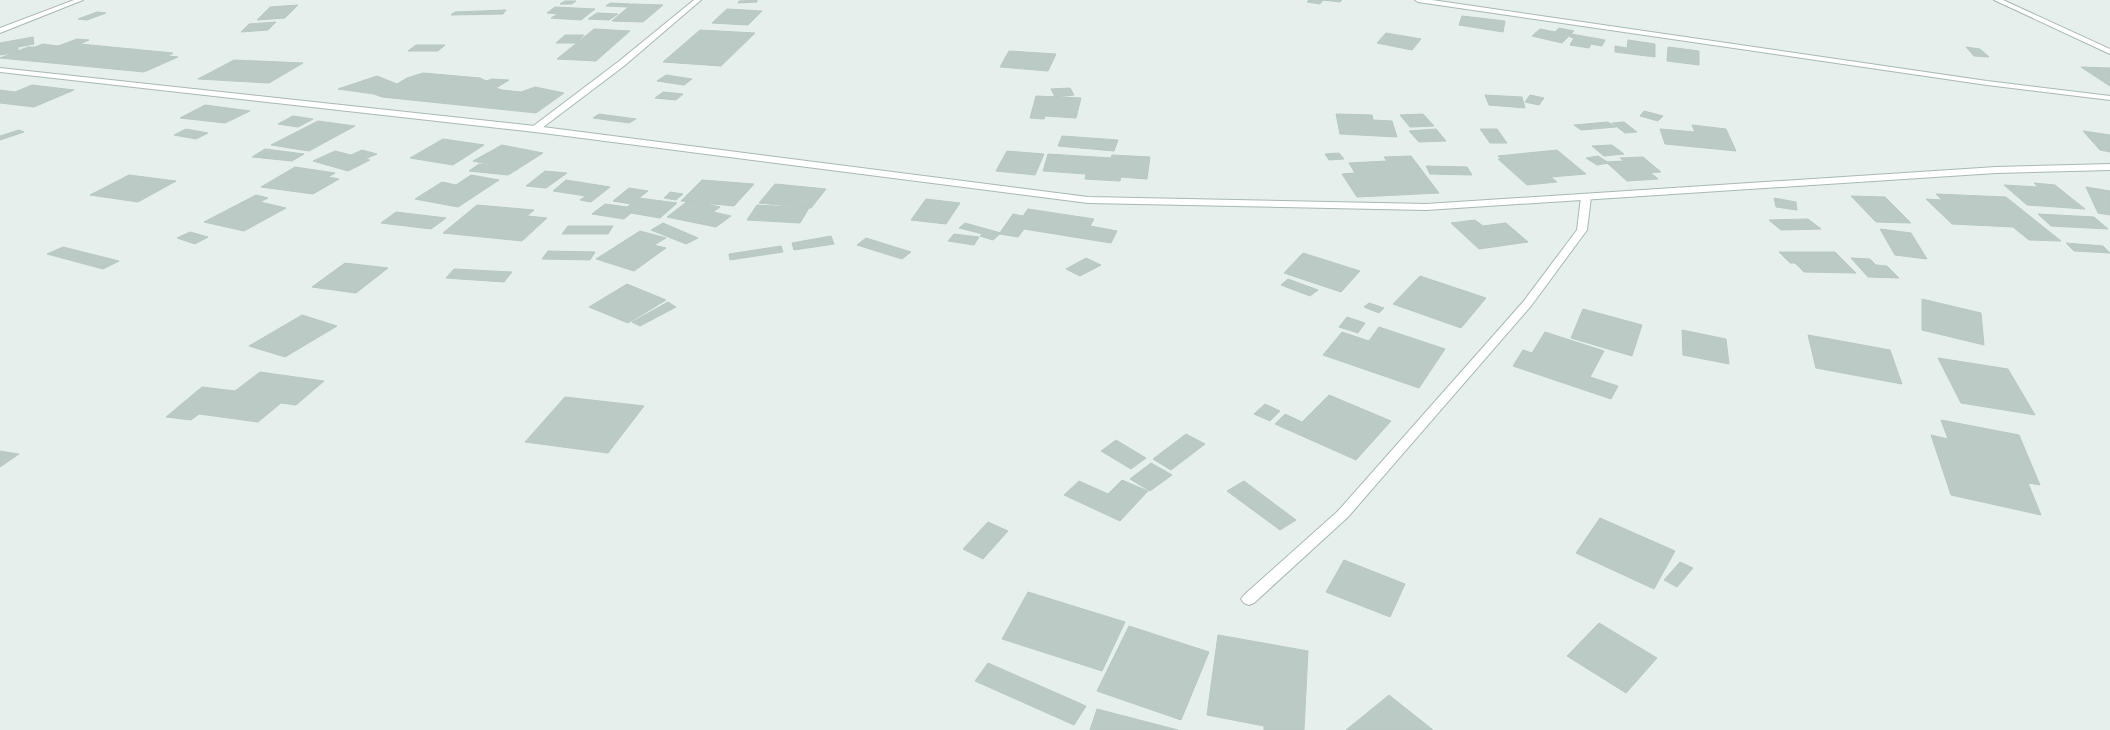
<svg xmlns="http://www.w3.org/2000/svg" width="2110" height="730" font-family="'Fira Sans',sans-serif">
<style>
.building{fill:#bbcac4;stroke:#b8c9c2}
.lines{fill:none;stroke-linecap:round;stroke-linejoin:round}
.minor-casing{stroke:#a8b8b2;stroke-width:2}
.tertiary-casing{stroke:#a8b8b2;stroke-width:2}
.minor{fill:#fff;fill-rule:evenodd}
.tertiary{fill:#fff;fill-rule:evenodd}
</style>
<rect width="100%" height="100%" fill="#e6efeb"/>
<g class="building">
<path d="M757 0V2L738 3 739 1Z"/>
<path d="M1309 0H1342L1340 2 1323 0 1320 4 1307 2Z"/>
<path d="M565 1H576L572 4H560Z"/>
<path d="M610 3 631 4 627 7 606 6Z"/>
<path d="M632 4 663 5 643 22 612 21Z"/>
<path d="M298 5 285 18 257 20 270 7Z"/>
<path d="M555 7 595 9 581 20 551 18 558 14 547 13Z"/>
<path d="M727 9 762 11 748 25 712 23Z"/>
<path d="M506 10 503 14 451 15 455 12Z"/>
<path d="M97 12 106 13 87 20 78 19Z"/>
<path d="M597 13 618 14 609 20 588 19Z"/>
<path d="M1462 16 1505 21 1503 32 1459 25Z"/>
<path d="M276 22 268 30 241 32 249 24Z"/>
<path d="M1559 28 1574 31 1562 43 1532 36 1540 29 1555 32Z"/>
<path d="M594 29 630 31 596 61 557 59Z"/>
<path d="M700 30 755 33 721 66 663 62Z"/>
<path d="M1386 33 1421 39 1412 50 1377 43Z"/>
<path d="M1571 34 1605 40 1602 46 1591 44 1589 48 1570 45 1574 38 1570 37Z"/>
<path d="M565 35H584L576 43H556Z"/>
<path d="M33 37 34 44 18 47V52L0 55V43Z"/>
<path d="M77 39 89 40 80 44 173 53 168 56 178 57 144 72 0 58 28 47H35L43 44 58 46Z"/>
<path d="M1628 40 1655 44V57L1615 52V46L1627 48Z"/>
<path d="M416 45H445L438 51H408Z"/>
<path d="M1668 47 1699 51V65L1667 61Z"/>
<path d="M1966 47 1980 49 1989 57 1974 56Z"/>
<path d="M1009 51 1056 54 1048 71 1000 67Z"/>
<path d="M234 60 303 63 269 83 198 79Z"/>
<path d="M2081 67 2110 68V86Z"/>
<path d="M423 73 480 78 486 81 492 79 509 80 496 88 502 90 521 92 535 87 564 93 536 113 382 97 374 94 338 89 377 76 397 84 407 78Z"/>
<path d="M666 75 692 79 684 85 657 81Z"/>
<path d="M32 85 74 90 34 107 0 103V90L15 92Z"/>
<path d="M1070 88 1074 95 1055 97 1051 89Z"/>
<path d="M663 92 683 94 676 100 655 98Z"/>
<path d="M1485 95 1522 97 1525 108 1489 105Z"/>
<path d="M1530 95 1544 98 1539 105 1525 102Z"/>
<path d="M1036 96 1081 98 1076 118 1045 116 1044 119 1030 118Z"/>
<path d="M205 105 250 111 225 123 180 118Z"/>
<path d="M1644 111 1663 116 1658 121 1640 116Z"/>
<path d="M599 114 636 119 629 123 593 118Z"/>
<path d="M1336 114 1372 115 1373 120 1392 121 1397 137 1340 134Z"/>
<path d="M1423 114 1434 126 1410 127 1400 115Z"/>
<path d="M293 116 313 119 298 127 278 124Z"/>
<path d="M318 121 355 126 309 151 271 145Z"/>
<path d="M1608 122 1616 127 1581 130 1574 125Z"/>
<path d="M1624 122 1637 132 1625 133 1612 123Z"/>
<path d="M1692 125 1726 129 1736 151 1665 144 1660 129 1695 132Z"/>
<path d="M186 129 208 133 196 139 174 135Z"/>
<path d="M1436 129 1446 141 1419 142 1409 131Z"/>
<path d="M1480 129H1497L1507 143H1490Z"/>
<path d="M19 130 24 132 0 140V136Z"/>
<path d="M2083 131 2110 135V152L2100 150Z"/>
<path d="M1062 136 1118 140 1114 151 1058 146Z"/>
<path d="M443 139 484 145 453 165 410 158Z"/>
<path d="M502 145 543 153 516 170 473 161Z"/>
<path d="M1612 145 1624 154 1604 156 1592 146Z"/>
<path d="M265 149 304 154 292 161 252 157Z"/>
<path d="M362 150 377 154 365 159 370 160 348 171 313 161 335 151 351 155Z"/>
<path d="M1557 150 1586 174 1551 177 1557 182 1527 185 1498 159H1501L1498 156Z"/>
<path d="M1007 151 1044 154 1035 175 996 171Z"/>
<path d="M1339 153 1344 159 1329 160 1325 154Z"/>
<path d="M1048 154 1111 158 1112 155 1150 157 1147 179 1121 177 1120 181 1085 179 1086 174 1043 171Z"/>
<path d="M1411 156 1439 193 1357 197 1342 174 1355 173 1349 163 1387 161 1384 157Z"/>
<path d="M1598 156 1609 163 1597 165 1586 158Z"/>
<path d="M1643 157 1661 172 1644 173H1651L1658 179 1627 181 1606 162 1624 161 1620 158Z"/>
<path d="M479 164 518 169 508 175 469 171Z"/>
<path d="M1426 166 1467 167 1472 175 1430 174Z"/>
<path d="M295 167 335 173 328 177 339 179 313 194 261 187Z"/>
<path d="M545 171 567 173 546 188 526 186Z"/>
<path d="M129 175 176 181 138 202 90 195Z"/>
<path d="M471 175 499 180 458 207 415 199 442 182 456 185Z"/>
<path d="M566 180 610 187 591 202 580 200 586 196 553 191Z"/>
<path d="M702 180 754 184 734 206 681 201Z"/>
<path d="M2034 183 2055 185 2085 209 2027 205 2004 185 2038 187Z"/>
<path d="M775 184 826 189 811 208 759 203Z"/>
<path d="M2086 187 2110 191V215L2098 213Z"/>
<path d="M629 188 648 191 639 198 677 203 660 218 631 213 624 219 592 214 605 204 627 207 631 204 613 201Z"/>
<path d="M670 192 683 194 676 200 664 198Z"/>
<path d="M1936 194 2006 197 2061 241 2029 240 2013 227 1952 224 1926 199 1942 200Z"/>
<path d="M256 195 268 198 260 202 286 208 244 231 204 222Z"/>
<path d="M1851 196 1885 197 1911 223 1876 222Z"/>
<path d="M1774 198 1796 202 1797 210 1776 207Z"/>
<path d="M926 199 960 203 946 224 911 220Z"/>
<path d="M689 200 720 207 713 212 731 216 716 227 667 217Z"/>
<path d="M477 205 534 210 527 216 547 218 522 241 443 233Z"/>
<path d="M757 205 809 208 800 223 747 220Z"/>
<path d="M1028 209 1094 219 1090 226 1117 231 1111 243 1024 229 1018 237 999 234 1013 214 1023 216Z"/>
<path d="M396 212 446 218 431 229 381 223Z"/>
<path d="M2038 214 2094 217 2108 229 2051 226Z"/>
<path d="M1808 219 1821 229 1781 230 1769 220Z"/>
<path d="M1475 220 1483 226 1506 223 1528 242 1479 249 1451 223Z"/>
<path d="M663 223 698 238 686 244 651 230Z"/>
<path d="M965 223 1001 233 993 240 980 236 983 234 959 228Z"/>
<path d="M568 226H613L608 234H562Z"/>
<path d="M1880 229 1911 233 1927 259 1895 255Z"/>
<path d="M640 231 666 238 654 245 666 248 634 271 596 259Z"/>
<path d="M190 232 208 237 195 244 177 238Z"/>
<path d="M954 234 979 237 974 245 948 241Z"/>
<path d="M831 236 834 244 794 250 792 243Z"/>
<path d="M866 238 911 252 902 259 857 245Z"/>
<path d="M2066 243 2103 246 2110 253 2074 251Z"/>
<path d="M781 246 783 252 730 260 729 254Z"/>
<path d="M63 247 119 261 103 269 47 254Z"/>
<path d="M548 251 595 252 590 260 542 259Z"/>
<path d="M1779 252H1835L1856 273 1804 272 1795 263H1790Z"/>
<path d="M1303 253 1360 271 1341 292 1284 273Z"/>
<path d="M1086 258 1101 265 1080 276 1066 269Z"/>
<path d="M1851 258 1870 259 1876 265 1887 266 1899 278 1868 277Z"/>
<path d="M345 263 388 268 356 293 312 287Z"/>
<path d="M454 269 512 272 504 282 446 278Z"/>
<path d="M1420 276 1486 298 1461 328 1393 304Z"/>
<path d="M1288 279 1318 290 1310 296 1281 285Z"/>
<path d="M627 284 666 300 628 323 589 307Z"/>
<path d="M1922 299 1981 313 1984 345 1922 330Z"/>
<path d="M668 302 676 307 640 326 632 322Z"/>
<path d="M1369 303 1384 308 1379 313 1364 307Z"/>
<path d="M1583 309 1642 325 1632 356 1571 338Z"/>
<path d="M302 315 337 326 285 357 249 346Z"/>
<path d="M1347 317 1365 323 1358 333 1339 327Z"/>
<path d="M1379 327 1445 349 1419 388 1323 355 1342 332 1369 341Z"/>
<path d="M1682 330 1726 339 1729 364 1683 355Z"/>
<path d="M1545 332 1604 351 1590 377 1618 386 1611 399 1513 366 1523 350 1532 353Z"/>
<path d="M1808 335 1890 350 1902 384 1816 368Z"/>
<path d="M1938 358 2008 369 2035 415 1961 403Z"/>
<path d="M260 372 324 381 296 405 281 403 258 422 199 414 191 420 166 417 202 387 235 391Z"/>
<path d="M1329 395 1391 421 1356 460 1275 424 1285 414 1302 422Z"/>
<path d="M565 397 644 406 608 453 525 442Z"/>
<path d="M1265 404 1280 411 1270 421 1254 414Z"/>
<path d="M1941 420 2019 435 2040 485 2028 483 2041 515 1951 495 1931 435 1948 439Z"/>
<path d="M1186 434 1205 444 1171 470 1153 459Z"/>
<path d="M1116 440 1146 458 1131 469 1101 451Z"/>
<path d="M0 451 19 454 0 467Z"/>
<path d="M1151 463 1172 475 1150 491 1130 479Z"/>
<path d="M1122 480 1148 491 1120 521 1064 495 1079 481 1108 494Z"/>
<path d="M1244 481 1296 520 1280 530 1227 491Z"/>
<path d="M1600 518 1675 551 1654 589 1576 553Z"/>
<path d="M988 522 1008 531 983 559 963 549Z"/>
<path d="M1344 560 1405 584 1390 617 1326 592Z"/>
<path d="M1680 562 1693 568 1677 587 1664 580Z"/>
<path d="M1028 592 1125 622 1102 671 1002 639Z"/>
<path d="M1599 623 1657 658 1626 693 1567 656Z"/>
<path d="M1129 626 1209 652 1181 720 1097 691Z"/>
<path d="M1218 635 1308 651 1304 730H1264V726L1207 715Z"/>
<path d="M988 663 1086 706 1074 725 975 681Z"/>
<path d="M1389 695 1433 730H1346Z"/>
<path d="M1097 709 1178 730H1090Z"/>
</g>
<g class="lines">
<defs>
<g id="minor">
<path d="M74 0H83L0 33V28Z"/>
<path d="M694 0H701L624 66 538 131H532V127L618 62Z"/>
<path d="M1415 0H1432L1987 81 2110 96V100L1987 85 1418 2Z"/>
<path d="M1994 0H2003L2110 49V54Z"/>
<path d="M1586 194 1591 197 1587 230 1531 306 1348 517 1254 603 1249 605 1244 603 1241 599 1244 595 1338 511 1523 302 1577 230 1581 197Z"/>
</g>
<path id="tertiary" d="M0 68 535 126 1088 197 1426 204 1996 167 2110 164V170L1996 173 1426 210 1088 203 535 132 0 72Z"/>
</defs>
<use href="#minor" class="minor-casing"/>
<use href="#tertiary" class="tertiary-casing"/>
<use href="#minor" class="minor"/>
<use href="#tertiary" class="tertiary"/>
</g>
</svg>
